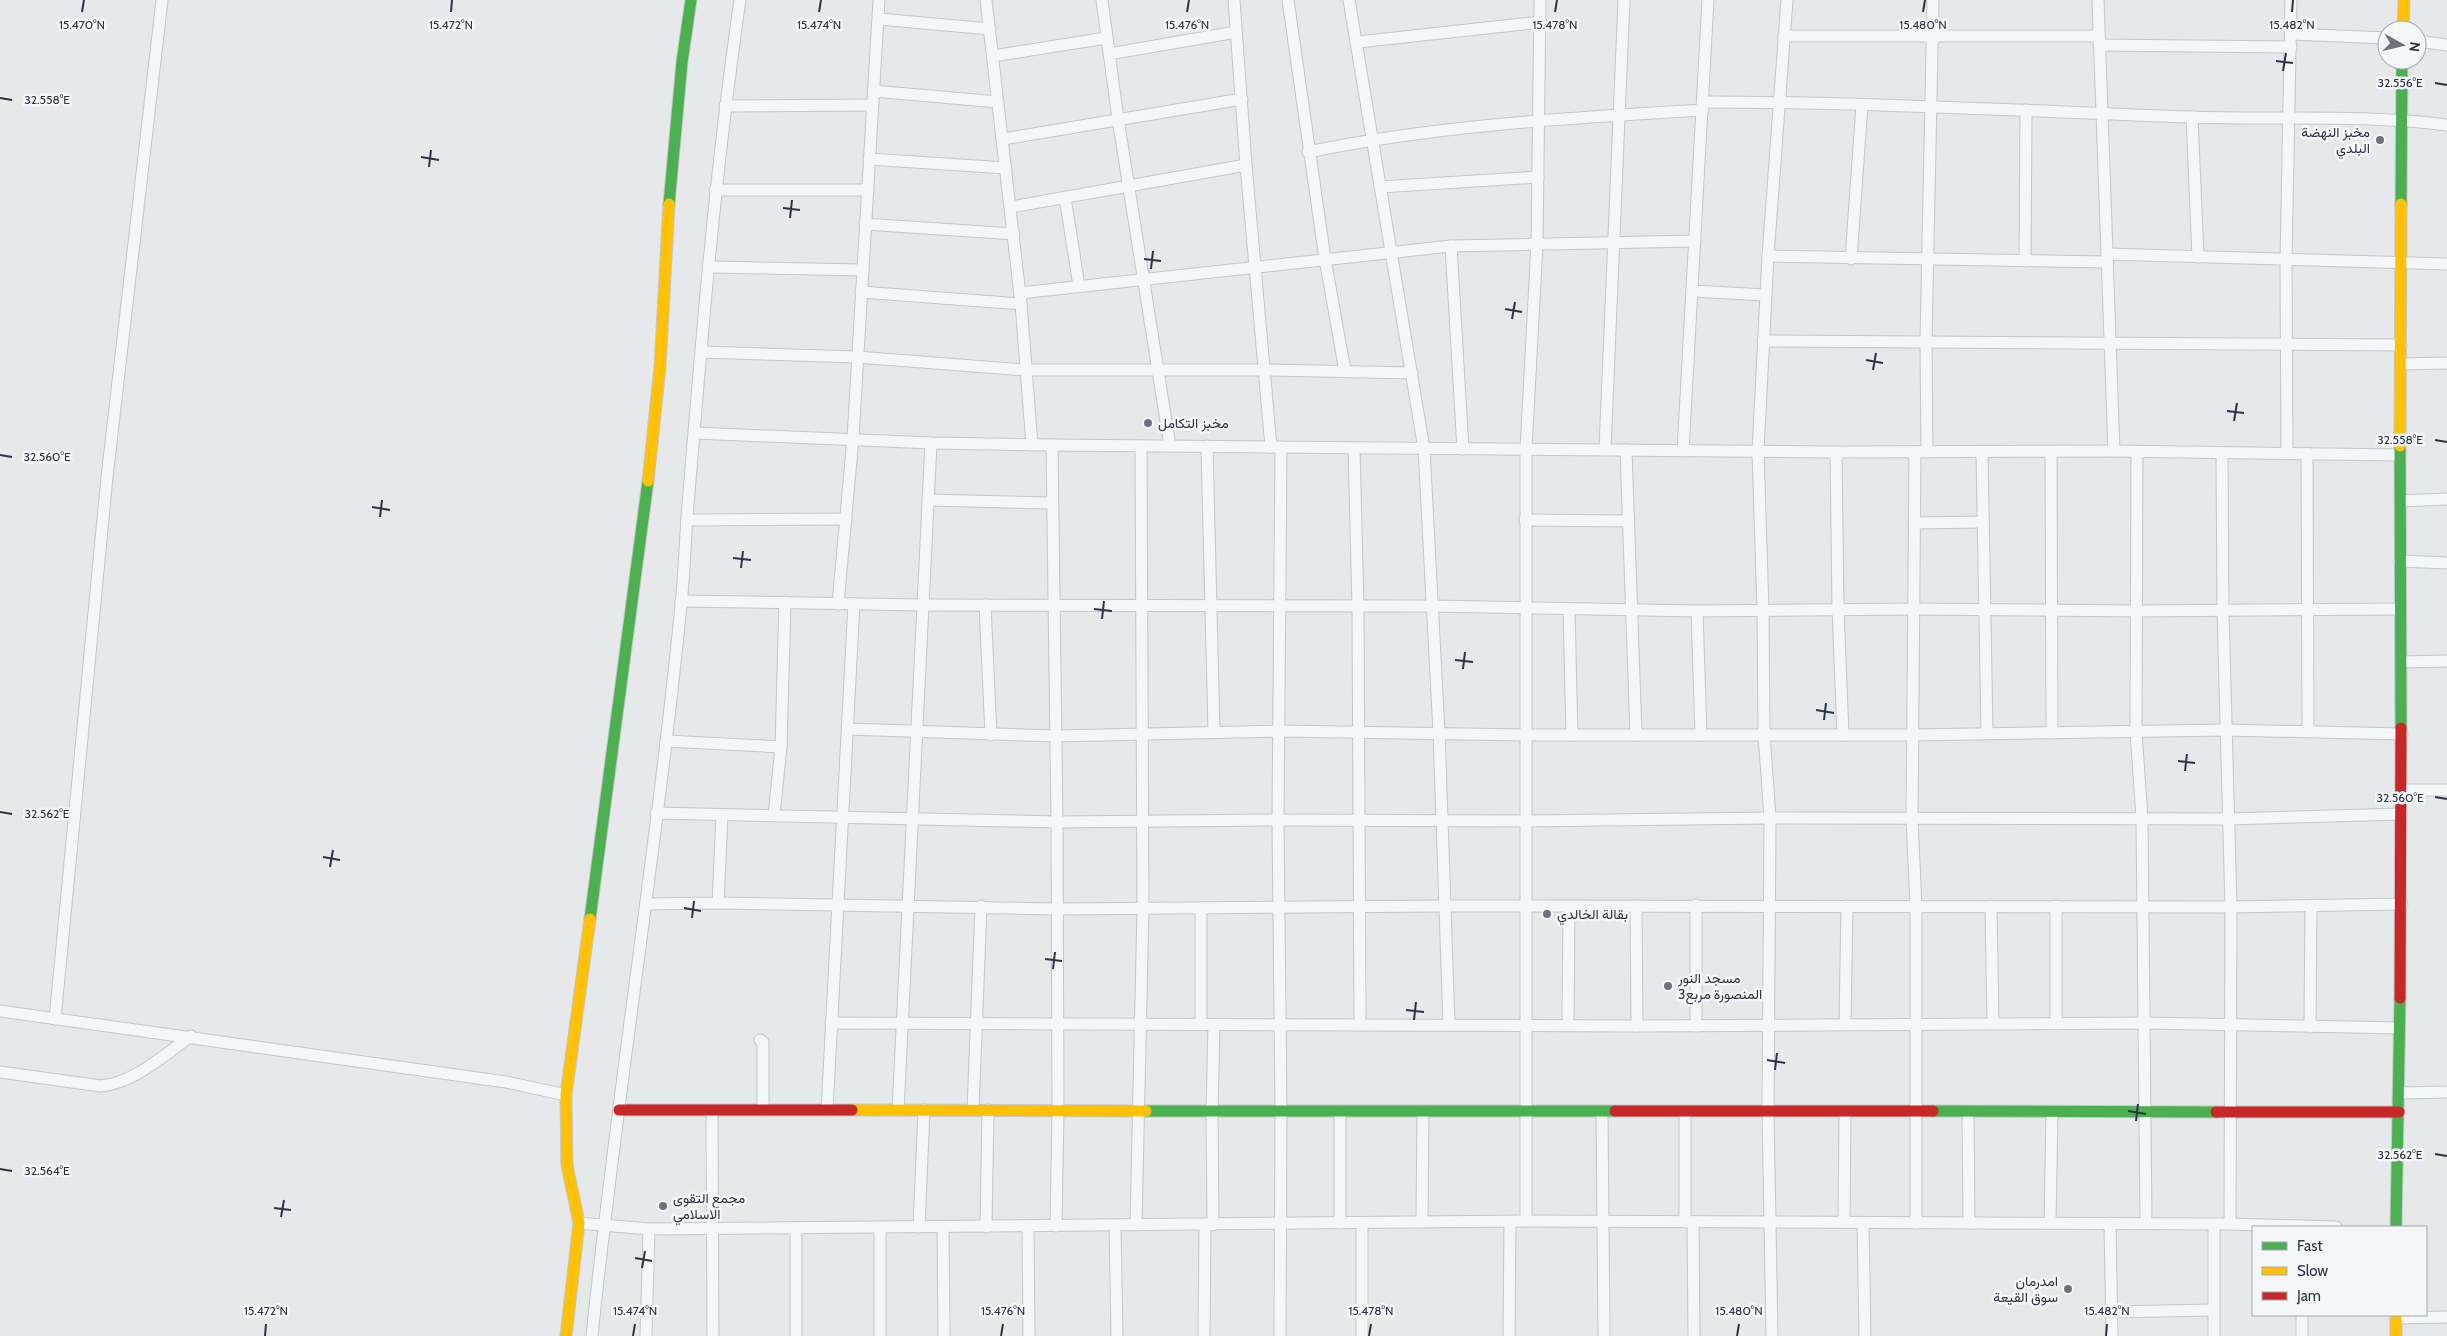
<svg xmlns="http://www.w3.org/2000/svg" width="2447" height="1336" font-family="Cabin,Vazirmatn,sans-serif">
<style>
.lines{fill:none;stroke-linecap:round;stroke-linejoin:round}
.street-casing{stroke:#c4c6c8;stroke-width:13}
.fast-casing{stroke:#c4c6c8;stroke-width:13}
.slow-casing{stroke:#c4c6c8;stroke-width:13}
.jam-casing{stroke:#c4c6c8;stroke-width:13}
.street{stroke:#f5f6f7;stroke-width:11}
.fast{stroke:#4caf50;stroke-width:11}
.slow{stroke:#ffc107;stroke-width:11}
.jam{stroke:#c62828;stroke-width:11}
.ticks{fill:none;stroke:#2b3445;stroke-width:2}
.poi-dot{fill:#6c737f;stroke:#f4f6f9;stroke-width:2}
.labels{text-anchor:middle;dominant-baseline:central;stroke-width:5;stroke-linejoin:round;paint-order:stroke}
.poi-label{font-size:14px;fill:#2b3445;stroke:#f4f6f9;text-anchor:start}
.ticks-label{font-size:12px;text-anchor:middle;fill:#2b3445;stroke:#f4f6f9;stroke-width:5;stroke-linejoin:round;paint-order:stroke}
</style>
<rect width="100%" height="100%" fill="#e6e8ea"/>
<g class="lines">
<defs>
<g id="street">
<path d="M986 0 1021 304 1032 445"/>
<path d="M1102 0 1118 119 1170 446"/>
<path d="M1234 0 1246 165 1271 447"/>
<path d="M1288 0 1325 259 1345 371"/>
<path d="M1349 0 1424 449 1439 732 1449 1025"/>
<path d="M2098 0 2114 451"/>
<path d="M879 19 990 29"/>
<path d="M2291 34 2387 38"/>
<path d="M1784 36H2099"/>
<path d="M2417 41 2447 45"/>
<path d="M1358 42 1541 22"/>
<path d="M2099 45 2291 47"/>
<path d="M1109 54 1236 32"/>
<path d="M993 56 1106 38"/>
<path d="M873 91 998 102"/>
<path d="M1703 102C1866 102 2028 111 2190 117 2276 120 2362 114 2447 125"/>
<path d="M725 106 873 105"/>
<path d="M2192 117 2198 257"/>
<path d="M1003 139 1242 99"/>
<path d="M1308 152C1438 125 1570 118 1703 110"/>
<path d="M869 159 1006 168"/>
<path d="M1380 187 1538 177"/>
<path d="M715 190H868"/>
<path d="M1065 197 1079 286"/>
<path d="M1011 207 1246 165"/>
<path d="M865 224 1014 234"/>
<path d="M1451 246 1463 449"/>
<path d="M2107 254 2447 264"/>
<path d="M1768 256 2107 262"/>
<path d="M1851 259 1862 105"/>
<path d="M2025 261 2026 110"/>
<path d="M708 267 863 270"/>
<path d="M1693 291 1765 295"/>
<path d="M861 292 1021 304"/>
<path d="M1020 293 1451 246 1695 241"/>
<path d="M1763 341 2401 345"/>
<path d="M702 352 857 357 1025 370H1265L1412 373"/>
<path d="M2402 364 2447 363"/>
<path d="M695 433 931 443 1052 445 1836 452 2114 451 2400 455"/>
<path d="M1052 445 1057 822 1058 1110 1056 1226"/>
<path d="M1207 446 1214 732"/>
<path d="M1354 448 1358 606 1360 1025"/>
<path d="M1605 449 1624 0"/>
<path d="M1626 450 1636 735"/>
<path d="M1683 451 1708 0"/>
<path d="M1836 452 1838 609 1843 735"/>
<path d="M1915 452 1912 819 1916 906V1223"/>
<path d="M1927 452 1926 342 1933 0"/>
<path d="M1982 452 1987 733"/>
<path d="M2051 452 2052 733"/>
<path d="M2137 452 2136 732 2142 818 2146 1223"/>
<path d="M2287 452 2286 261 2291 0"/>
<path d="M2222 453 2223 611 2231 907 2230 1224"/>
<path d="M2307 453 2308 731"/>
<path d="M929 500 1051 503"/>
<path d="M2400 501 2447 499"/>
<path d="M687 520 846 519"/>
<path d="M1525 520 1629 521"/>
<path d="M1914 523 1983 522"/>
<path d="M2400 561 2447 563"/>
<path d="M681 601 923 605 1432 606 1697 611 1913 609 2137 611 2400 609"/>
<path d="M838 604 853 438 879 0"/>
<path d="M985 605 991 735"/>
<path d="M1569 610 1572 735"/>
<path d="M1697 611 1701 735"/>
<path d="M2401 662 2447 661"/>
<path d="M848 729 1056 736 1280 731 1525 735H1913L2226 730 2402 734"/>
<path d="M666 741 781 747"/>
<path d="M2401 790H2447"/>
<path d="M656 813 1057 822 1278 820 1525 821 1770 818 2230 819 2401 814"/>
<path d="M774 815 781 747 785 602"/>
<path d="M718 903 1057 909 1445 906 2231 907 2402 904"/>
<path d="M646 904 718 903 722 815"/>
<path d="M1636 906 1637 1026"/>
<path d="M1991 906 1993 1023"/>
<path d="M2056 906V1024"/>
<path d="M0 1011 506 1082 566 1095"/>
<path d="M55 1019 107 477 162 0"/>
<path d="M831 1023 1637 1026 2145 1023 2399 1028"/>
<path d="M1201 1024V908"/>
<path d="M1845 1024 1847 906"/>
<path d="M1568 1025 1569 906"/>
<path d="M1696 1026V905"/>
<path d="M2310 1027 2311 906"/>
<path d="M760 1040 763 1042V1110"/>
<path d="M0 1072 101 1086C134 1083 164 1055 191 1036"/>
<path d="M2399 1093 2447 1092"/>
<path d="M712 1110 713 1336"/>
<path d="M827 1110 854 604"/>
<path d="M898 1110 931 443"/>
<path d="M973 1110 981 906"/>
<path d="M1602 1112 1604 1336"/>
<path d="M1685 1112V1222"/>
<path d="M1968 1112 1969 1223"/>
<path d="M1526 1221V449L1537 244 1540 0"/>
<path d="M1422 1222 1423 1111"/>
<path d="M1693 1222 1694 1336"/>
<path d="M1844 1222 1845 1112"/>
<path d="M579 1223 649 1229 1526 1221 2230 1224 2336 1227"/>
<path d="M1340 1223V1111"/>
<path d="M1362 1223V1336"/>
<path d="M1863 1223 1865 1336"/>
<path d="M2050 1223 2052 1113"/>
<path d="M2110 1223 2112 1336"/>
<path d="M1115 1225 1117 1336"/>
<path d="M1136 1225 1143 908 1141 446"/>
<path d="M1213 1225 1212 1111 1214 1025"/>
<path d="M1028 1226 1029 1336"/>
<path d="M880 1227V1336"/>
<path d="M919 1227 924 1110"/>
<path d="M943 1227 944 1336"/>
<path d="M986 1227 988 1110"/>
<path d="M796 1228V1336"/>
<path d="M2111 1312 2213 1310"/>
<path d="M2396 1318 2447 1317"/>
<path d="M592 1336C617 1092 657 849 681 605 684 576 685 547 687 517 701 345 715 172 740 0"/>
<path d="M646 1336 649 1229"/>
<path d="M1204 1336 1205 1225"/>
<path d="M1280 1336 1281 1112 1278 820 1281 447"/>
<path d="M1509 1336 1510 1222"/>
<path d="M1772 1336 1768 1112 1770 818 1764 734 1763 611 1758 451 1768 256 1787 0"/>
<path d="M2214 1336V1224"/>
<path d="M2302 1336V1315"/>
</g>
<g id="fast">
<path d="M669 204 682 62 691 0"/>
<path d="M2401 204 2402 60"/>
<path d="M2400 446 2401 728"/>
<path d="M590 919 648 481"/>
<path d="M1146 1111H1615"/>
<path d="M1933 1111 2216 1112"/>
<path d="M2396 1227 2400 998"/>
</g>
<g id="slow">
<path d="M2403 30 2404 0"/>
<path d="M2400 446 2401 204"/>
<path d="M648 481 660 367 669 204"/>
<path d="M852 1110 1146 1111"/>
<path d="M2396 1315V1336"/>
<path d="M566 1336 579 1223 567 1165 566 1095 590 919"/>
</g>
<g id="jam">
<path d="M2400 998 2401 728"/>
<path d="M619 1110H852"/>
<path d="M1615 1111H1933"/>
<path d="M2216 1112H2399"/>
</g>
</defs>
<use href="#street" class="street-casing"/>
<use href="#fast" class="fast-casing"/>
<use href="#slow" class="slow-casing"/>
<use href="#jam" class="jam-casing"/>
<use href="#street" class="street"/>
<use href="#fast" class="fast"/>
<use href="#slow" class="slow"/>
<use href="#jam" class="jam"/>
</g>
<path class="ticks" d="M82 12 84 0M451 12 452 0M819 12 821 0M1187 12 1189 0M1555 12 1557 0M1923 12 1925 0M2292 12 2293 0M2276 61 2293 63M2283 71 2286 53M2435 83 2447 85M0 98 12 100M421 157 439 160M429 167 431 150M783 208 800 210M790 218 792 200M1144 259 1161 261M1151 269 1153 251M1505 309 1522 312M1512 319 1515 302M1866 360 1883 363M1873 370 1876 353M2227 411 2244 413M2234 421 2237 403M2435 440 2447 442M0 455 12 457M372 507 390 510M380 517 382 500M733 558 751 560M741 568 743 551M1094 609 1112 611M1102 619 1104 601M1455 660 1473 662M1463 669 1465 652M1816 710 1834 713M1824 720 1826 703M2178 761 2195 763M2185 771 2187 754M2435 797 2447 799M0 812 12 814M323 857 340 860M330 867 333 850M684 908 701 911M692 918 694 901M1045 959 1062 961M1053 969 1055 952M1406 1010 1424 1012M1414 1020 1416 1002M1767 1060 1785 1063M1775 1070 1777 1053M2128 1111 2146 1114M2136 1121 2138 1104M2435 1154 2447 1156M0 1169 12 1171M274 1208 291 1210M281 1217 284 1200M635 1258 652 1261M642 1268 645 1251M265 1336 266 1324M633 1336 635 1324M1001 1336 1003 1324M1369 1336 1371 1324M1737 1336 1739 1324M2106 1336 2107 1324"/>
<g class="poi-dot">
<circle cx="2380" cy="140" r="5"/>
<circle cx="1148" cy="423" r="5"/>
<circle cx="1547" cy="914" r="5"/>
<circle cx="1668" cy="986" r="5"/>
<circle cx="663" cy="1206" r="5"/>
<circle cx="2068" cy="1289" r="5"/>
</g>
<g class="labels">
<g class="poi-label">
<text x="2370" y="132" text-anchor="end">مخبز النهضة<tspan x="2370" dy="16">البلدي</tspan></text>
<text x="1158" y="423">مخبز التكامل</text>
<text x="1557" y="914">بقالة الخالدي</text>
<text x="1678" y="978">مسجد النور<tspan x="1678" dy="16">المنصورة مربع3</tspan></text>
<text x="673" y="1198">مجمع التقوى<tspan x="673" dy="16">الاسلامي</tspan></text>
<text x="2058" y="1281" text-anchor="end">امدرمان<tspan x="2058" dy="16">سوق القيعة</tspan></text>
</g>
</g>
<g class="ticks-label">
<text x="82" y="29">15.470°N</text>
<text x="451" y="29">15.472°N</text>
<text x="819" y="29">15.474°N</text>
<text x="1187" y="29">15.476°N</text>
<text x="1555" y="29">15.478°N</text>
<text x="1923" y="29">15.480°N</text>
<text x="2292" y="29">15.482°N</text>
<text x="2400" y="87">32.556°E</text>
<text x="47" y="104">32.558°E</text>
<text x="2400" y="444">32.558°E</text>
<text x="47" y="461">32.560°E</text>
<text x="2400" y="802">32.560°E</text>
<text x="47" y="818">32.562°E</text>
<text x="2400" y="1159">32.562°E</text>
<text x="47" y="1175">32.564°E</text>
<text x="266" y="1315">15.472°N</text>
<text x="635" y="1315">15.474°N</text>
<text x="1003" y="1315">15.476°N</text>
<text x="1371" y="1315">15.478°N</text>
<text x="1739" y="1315">15.480°N</text>
<text x="2107" y="1315">15.482°N</text>
</g>
<rect x="2252" y="1226" width="175" height="90" fill="#f4f6f9" stroke="#a4a8b1"/>
<rect x="2262" y="1242" width="25" height="8" fill="#4caf50" stroke="#a4a8b1"/>
<text x="2297" y="1251" font-size="15" fill="#2b3445">Fast</text>
<rect x="2262" y="1267" width="25" height="8" fill="#ffc107" stroke="#a4a8b1"/>
<text x="2297" y="1276" font-size="15" fill="#2b3445">Slow</text>
<rect x="2262" y="1292" width="25" height="8" fill="#c62828" stroke="#a4a8b1"/>
<text x="2297" y="1301" font-size="15" fill="#2b3445">Jam</text>
<g transform="translate(2402 45) rotate(98)"><circle r="24" fill="#f4f6f9" stroke="#a4a8b1"/>
<path d="M0-4L9 19L0 12L-9 19Z" fill="#6c737f"/>
<text y="-8" font-size="14" font-weight="bold" text-anchor="middle" fill="#2b3445">N</text>
</g>
</svg>
